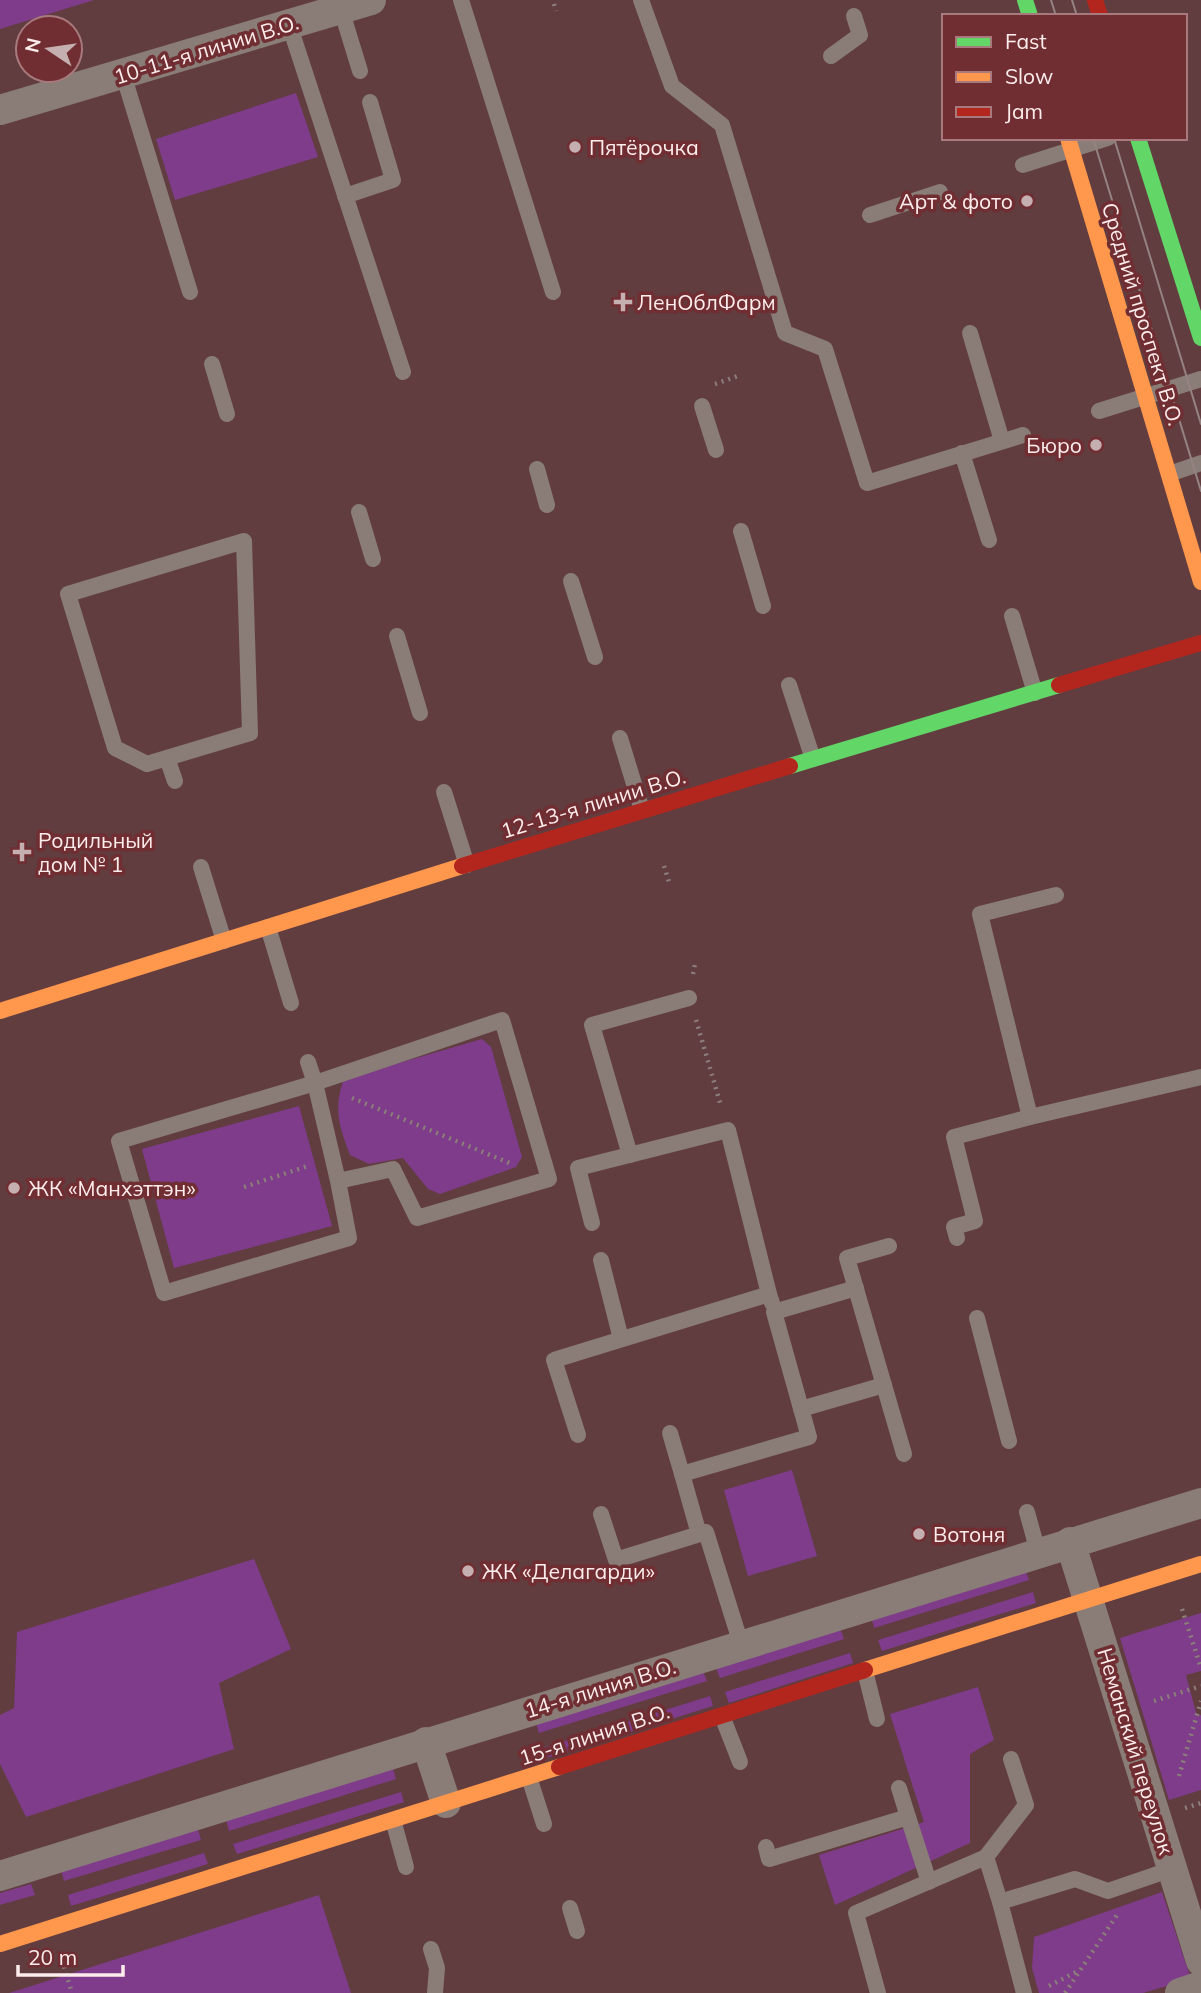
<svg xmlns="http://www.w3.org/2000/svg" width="1201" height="1993" font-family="Mulish,sans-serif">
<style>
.green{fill:#7e3c8a}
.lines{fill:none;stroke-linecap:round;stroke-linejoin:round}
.path{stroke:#8c7e7b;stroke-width:4.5;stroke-dasharray:2 5;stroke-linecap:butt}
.lane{stroke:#8a7c76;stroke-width:16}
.street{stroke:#8a7c76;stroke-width:30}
.fast{stroke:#63d668;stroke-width:16}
.slow{stroke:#ff974d;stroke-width:16}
.jam{stroke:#b3261e;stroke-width:16}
.tram{stroke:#958381;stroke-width:2}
.poi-dot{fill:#c6afb0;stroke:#702e33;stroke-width:2.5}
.labels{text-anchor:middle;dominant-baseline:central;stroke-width:7;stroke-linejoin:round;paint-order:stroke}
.street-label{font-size:21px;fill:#fdecec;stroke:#702e33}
.poi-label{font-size:21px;fill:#fdecec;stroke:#702e33;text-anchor:start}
</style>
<rect width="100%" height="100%" fill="#613d40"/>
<g class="green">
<path d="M0 0H94L0 29Z"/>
<path d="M296 93 318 157 175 200 156 139Z"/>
<path d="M482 1039 491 1047 522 1157 516 1167 440 1194 428 1189 403 1158 369 1164 350 1155C339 1126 333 1108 344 1079Z"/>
<path d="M299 1106 332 1226 174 1268 142 1149Z"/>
<path d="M792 1470 817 1556 748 1576 724 1490Z"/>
<path d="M254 1559 291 1649 219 1683 234 1749 26 1817 0 1764V1715L14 1708 17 1632Z"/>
<path d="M1025 1569 1029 1580 874 1628 871 1616Z"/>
<path d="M1033 1592 1036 1603 882 1651 878 1640Z"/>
<path d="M1201 1613V1671L1186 1675 1197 1716 1201 1715V1790L1169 1800 1120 1638Z"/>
<path d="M840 1628 844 1639 720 1678 716 1668Z"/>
<path d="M850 1653 853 1663 729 1703 725 1692Z"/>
<path d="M703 1671 707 1681 539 1733 536 1723Z"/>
<path d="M978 1687 994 1740 970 1754V1843L835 1905 819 1855 924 1822 890 1714Z"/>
<path d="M710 1696 713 1706 546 1758 543 1748Z"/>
<path d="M393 1769 396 1779 229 1831 226 1820Z"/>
<path d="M401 1792 404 1802 237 1854 233 1844Z"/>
<path d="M198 1829 201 1840 64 1881 61 1870Z"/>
<path d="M204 1853 208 1864 71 1906 68 1895Z"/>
<path d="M31 1884 35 1895 0 1905V1893Z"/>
<path d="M1162 1892 1191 1979 1143 1993H1039L1032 1968 1034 1937Z"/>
<path d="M319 1895 351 1993H9Z"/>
</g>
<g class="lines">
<g class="path">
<path d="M554 4 556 11"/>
<path d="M715 384 741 375"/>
<path d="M664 866 670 885"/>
<path d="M693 974 695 964"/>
<path d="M696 1020 721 1106"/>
<path d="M352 1098 512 1164"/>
<path d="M244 1187 308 1166"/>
<path d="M1182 1609 1201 1668"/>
<path d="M1154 1701 1201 1686"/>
<path d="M1179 1776 1201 1701"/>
<path d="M1185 1808 1201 1803"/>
<path d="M62 1960 72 1993"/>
<path d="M1049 1986 1078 1971"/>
<path d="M1065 1993 1117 1915"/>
</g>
<g class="lane">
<path d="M461 0 553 292"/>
<path d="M641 0 672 86 722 125 785 333 825 349 867 483 1023 435"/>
<path d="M341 9 360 71"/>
<path d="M289 24 403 372"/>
<path d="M831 56 860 35 854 16"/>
<path d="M123 74 190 292"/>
<path d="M1023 165 1108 138"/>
<path d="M345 196 393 180 370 102"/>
<path d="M870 215 940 192"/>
<path d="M970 333 1002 441"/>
<path d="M212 364 227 414"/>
<path d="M702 406 716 450"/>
<path d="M1099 411 1201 379"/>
<path d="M962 453 989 540"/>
<path d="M537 469 547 505"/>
<path d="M1169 474 1201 463"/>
<path d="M359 512 373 559"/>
<path d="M741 531 763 606"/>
<path d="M244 541 250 733 147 764 115 748 68 594Z"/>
<path d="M571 581 595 657"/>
<path d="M1012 616 1035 693"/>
<path d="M397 636 420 713"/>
<path d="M789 685 813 759"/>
<path d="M620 738 642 810"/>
<path d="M167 758 175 781"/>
<path d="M444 792 467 865"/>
<path d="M201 867 224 941"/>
<path d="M1056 895 980 914 1030 1117 1201 1077"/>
<path d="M268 927 291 1003"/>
<path d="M308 1062 315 1083 502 1020 549 1179 417 1218 393 1169 338 1181 315 1083 119 1141 164 1293 349 1238 338 1181"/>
<path d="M630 1155 592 1025 689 998"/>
<path d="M592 1223 578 1168 728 1130 769 1294"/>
<path d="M957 1238 954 1227 975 1221 954 1137 1030 1117"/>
<path d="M889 1246 847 1258 904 1454"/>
<path d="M601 1260 621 1339"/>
<path d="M977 1318 1009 1441"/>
<path d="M801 1409 884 1385"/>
<path d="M670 1433 682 1474"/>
<path d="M578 1435 554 1360 769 1294 772 1303"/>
<path d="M1027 1512 1038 1552"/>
<path d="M601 1514 616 1560 706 1532 741 1644"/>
<path d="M699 1534 682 1474 809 1437 774 1312 856 1288"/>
<path d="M865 1671 877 1719"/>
<path d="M722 1716 740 1762"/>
<path d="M529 1777 544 1824"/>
<path d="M899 1788 908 1817"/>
<path d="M393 1820 406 1867"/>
<path d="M766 1847 769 1859 908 1817 929 1882"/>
<path d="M986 1857 1026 1805 1011 1759"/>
<path d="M1000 1902 1075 1879 1108 1891 1172 1869"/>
<path d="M570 1908 577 1931"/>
<path d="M431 1949 437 1968 435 1993"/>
<path d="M878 1993 856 1913 986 1857 1000 1902 1024 1993"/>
</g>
<g class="street">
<path d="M0 110 371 0"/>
<path d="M1070 1542 1201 1961"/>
<path d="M426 1742 446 1803"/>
<path d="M0 1876 1201 1503"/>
<path d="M1180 1993 1201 1986"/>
</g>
<g class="fast">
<path d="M1025 0 1030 16"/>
<path d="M1138 138 1201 338"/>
<path d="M790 766 1059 685"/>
</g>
<g class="slow">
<path d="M1068 138 1201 582"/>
<path d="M0 1011 462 866"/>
<path d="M865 1670 1201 1564"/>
<path d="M0 1944 559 1767"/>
</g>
<g class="jam">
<path d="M1095 0 1100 16"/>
<path d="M1059 685 1201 643"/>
<path d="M462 866 790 766"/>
<path d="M559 1767 865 1670"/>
</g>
<g class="tram">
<path d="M1051 0 1056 16"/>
<path d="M1072 0 1077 16"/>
<path d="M1093 138 1201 491"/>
<path d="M1114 138 1201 424"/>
</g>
</g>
<g class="poi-dot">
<circle cx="575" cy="147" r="7"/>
<circle cx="1027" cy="201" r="7"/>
<path d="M619.5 291.5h7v7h7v7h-7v7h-7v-7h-7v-7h7z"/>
<circle cx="1096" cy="445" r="7"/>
<path d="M18.5 841.5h7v7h7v7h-7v7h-7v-7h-7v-7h7z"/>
<circle cx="14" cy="1188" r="7"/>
<circle cx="919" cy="1534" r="7"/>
<circle cx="468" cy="1571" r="7"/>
</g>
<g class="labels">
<g class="street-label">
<text transform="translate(206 49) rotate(-17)">10-11-я линии В.О.</text>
<text transform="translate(1143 314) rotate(73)">Средний проспект В.О.</text>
<text transform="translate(593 803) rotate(-17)">12-13-я линии В.О.</text>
<text transform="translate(600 1688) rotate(-17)">14-я линия В.О.</text>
<text transform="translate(594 1734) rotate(-18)">15-я линия В.О.</text>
<text transform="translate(1136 1751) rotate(73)">Неманский переулок</text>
</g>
<g class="poi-label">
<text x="589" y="147">Пятёрочка</text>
<text x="1013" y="201" text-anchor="end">Арт &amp; фото</text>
<text x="637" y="302">ЛенОблФарм</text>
<text x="1082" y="445" text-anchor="end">Бюро</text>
<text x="38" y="840">Родильный<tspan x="38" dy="24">дом № 1</tspan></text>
<text x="28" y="1188">ЖК «Манхэттэн»</text>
<text x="933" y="1534">Вотоня</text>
<text x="482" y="1571">ЖК «Делагарди»</text>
</g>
</g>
<rect x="942" y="14" width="245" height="126" fill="#702e33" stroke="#a87a7d" stroke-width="2"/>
<rect x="956" y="37" width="35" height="10" fill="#63d668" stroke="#a87a7d" stroke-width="2"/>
<text x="1005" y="49" font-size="21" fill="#fdecec">Fast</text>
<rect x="956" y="72" width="35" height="10" fill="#ff974d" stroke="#a87a7d" stroke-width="2"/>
<text x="1005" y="84" font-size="21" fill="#fdecec">Slow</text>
<rect x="956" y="107" width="35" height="10" fill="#b3261e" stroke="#a87a7d" stroke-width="2"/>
<text x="1005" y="119" font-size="21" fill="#fdecec">Jam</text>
<g transform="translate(49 49) rotate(283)"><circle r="33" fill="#702e33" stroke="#a87a7d" stroke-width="2"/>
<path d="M0-5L12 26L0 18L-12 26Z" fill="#c6afb0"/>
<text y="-10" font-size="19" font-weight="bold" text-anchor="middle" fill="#fdecec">N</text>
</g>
<path d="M18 1965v10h105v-10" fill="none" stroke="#fdecec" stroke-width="3.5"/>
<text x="28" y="1965" font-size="21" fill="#fdecec" stroke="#702e33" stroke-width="5" paint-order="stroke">20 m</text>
</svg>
